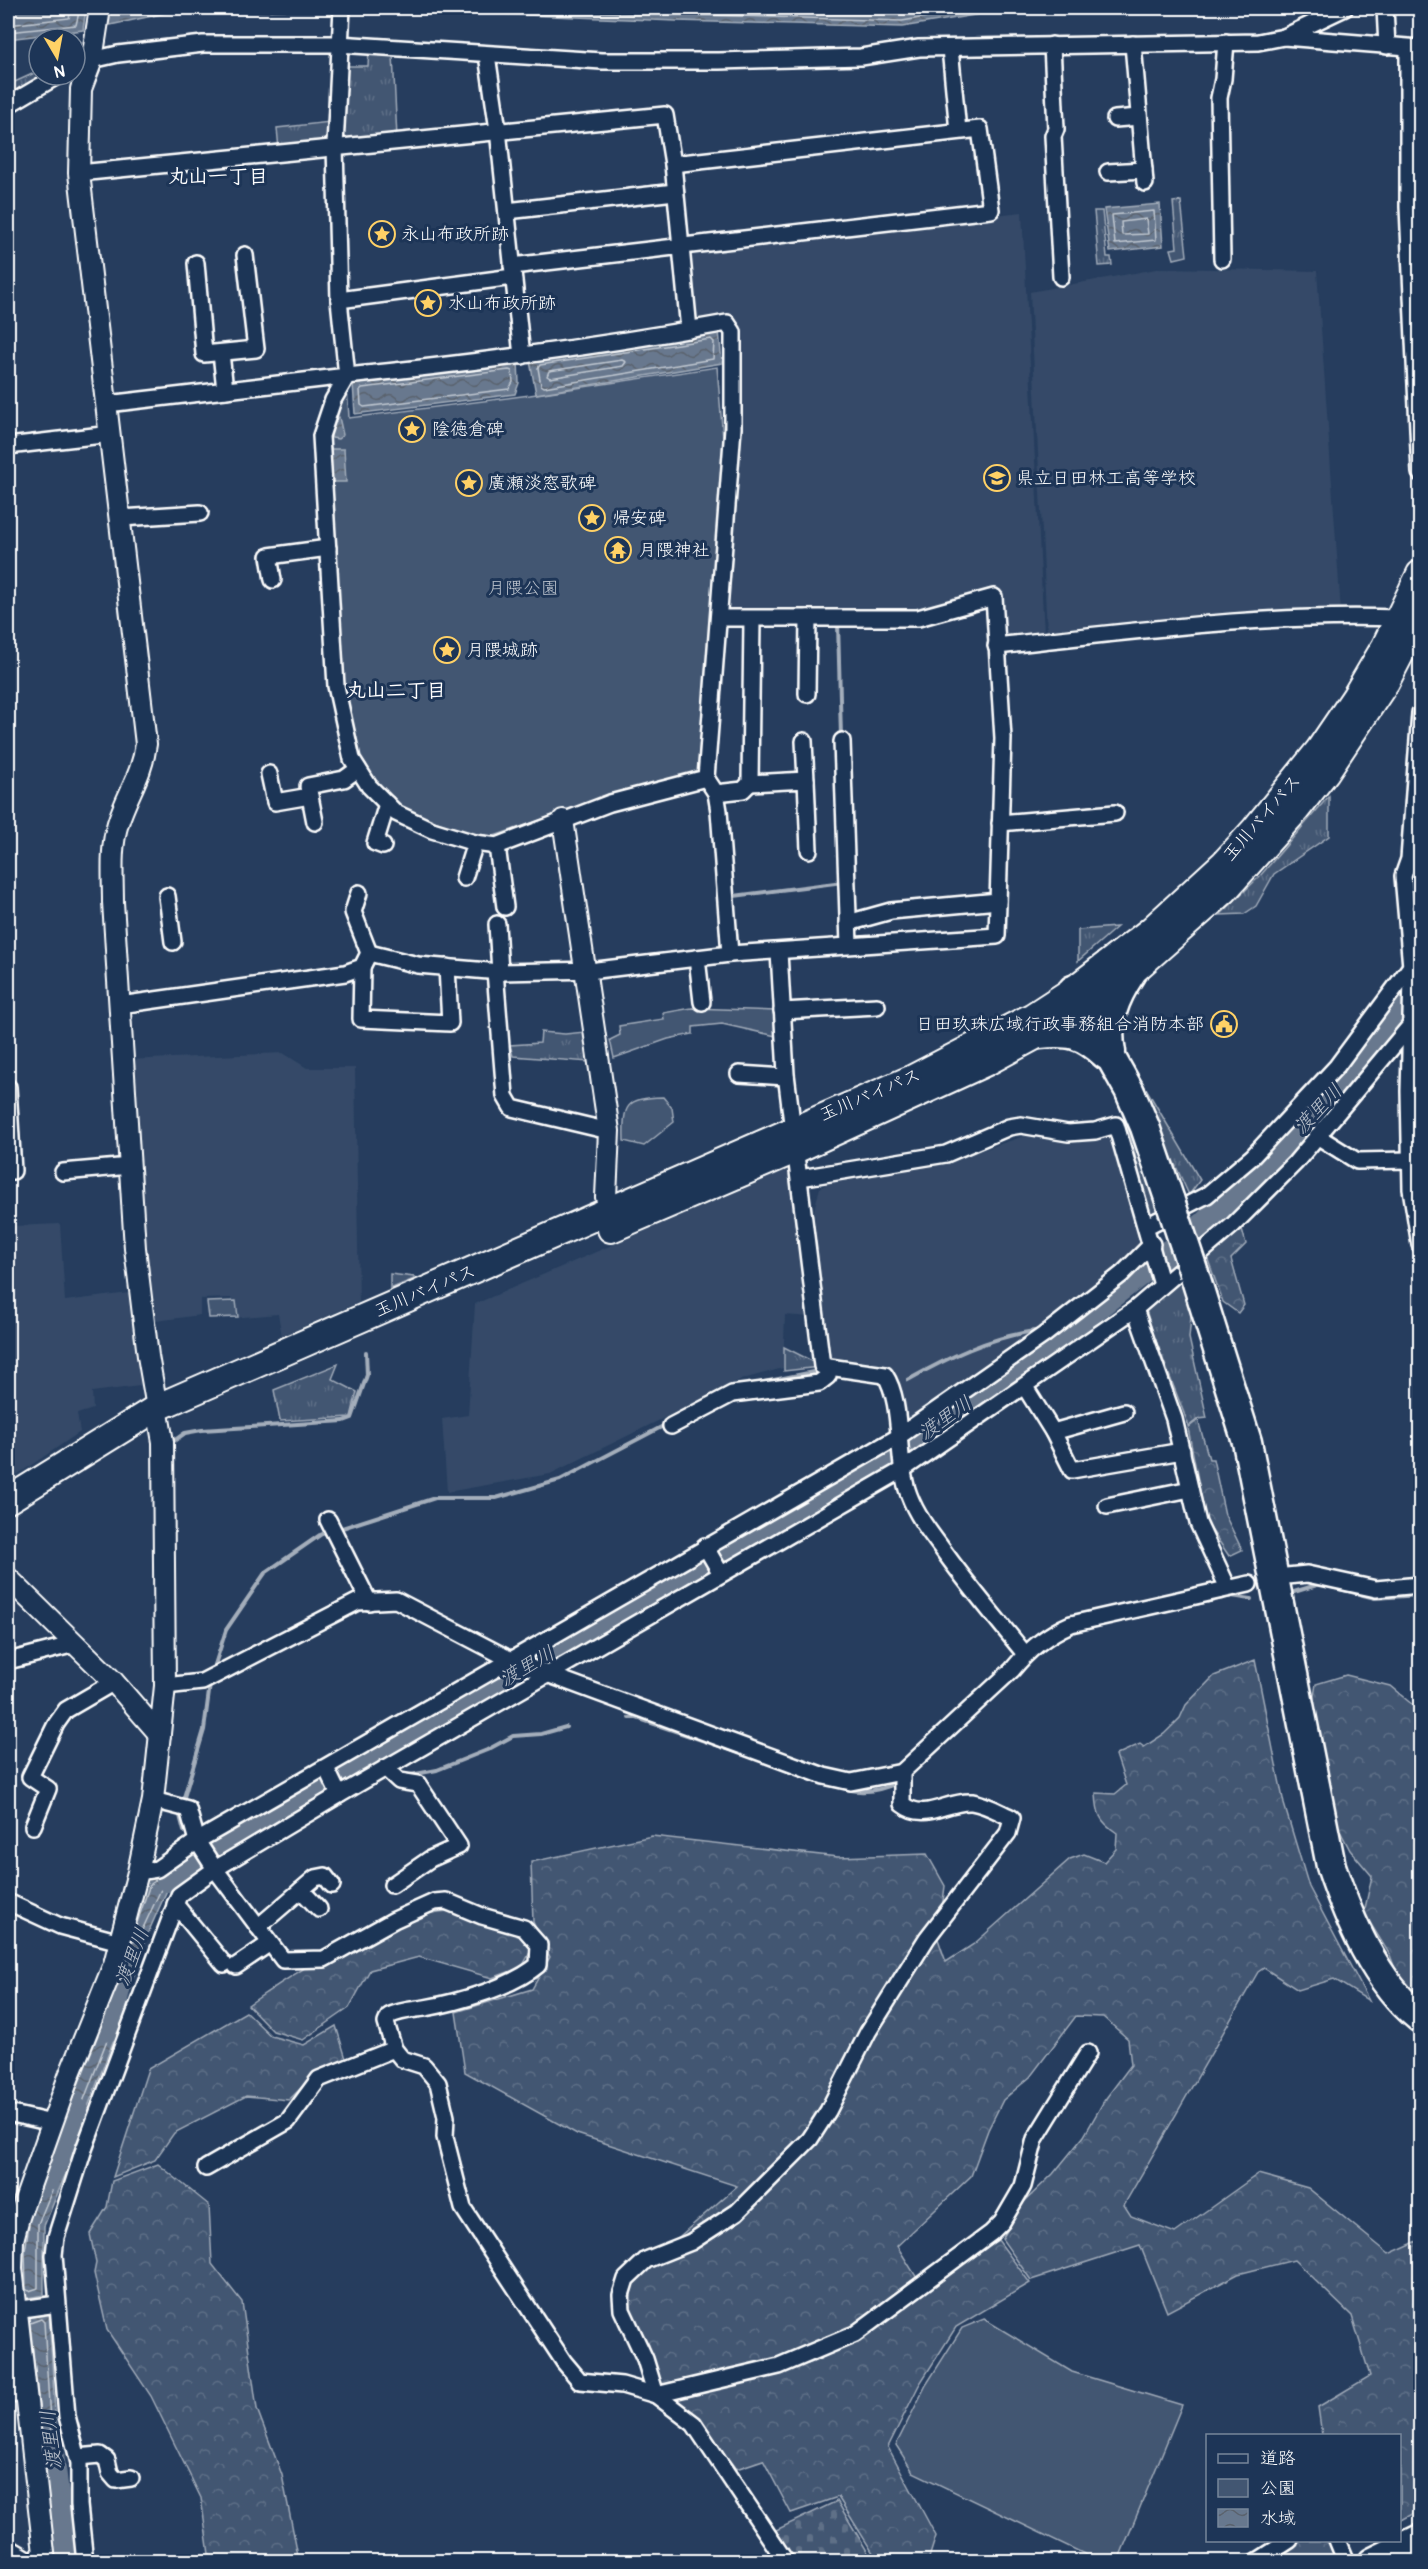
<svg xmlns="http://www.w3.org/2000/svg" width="1428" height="2569" font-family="Pangolin,'Klee One',sans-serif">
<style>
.built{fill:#344a68}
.grass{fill:url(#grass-tufts);stroke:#a0aab8;stroke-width:1.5}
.forest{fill:url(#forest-crowns);stroke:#a0aab8;stroke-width:1.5}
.cemetery{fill:url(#cemetery-stones);stroke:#a0aab8;stroke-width:1.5}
.green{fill:#425672;stroke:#a0aab8;stroke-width:1.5}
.water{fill:url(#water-waves);stroke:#a4aebb;stroke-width:1.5}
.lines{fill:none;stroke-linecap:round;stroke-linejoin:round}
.shore{stroke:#c2c9d2;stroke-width:1.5}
.stream{stroke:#a4aebb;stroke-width:4}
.river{stroke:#67788e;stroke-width:24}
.minor-casing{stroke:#fff;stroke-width:20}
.tertiary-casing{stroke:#fff;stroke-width:24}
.trunk-casing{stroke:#fff;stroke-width:30}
.motorway-casing{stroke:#fff;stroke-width:33}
.minor{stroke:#1d3557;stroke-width:15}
.tertiary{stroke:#1d3557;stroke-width:20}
.trunk{stroke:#1d3557;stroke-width:26}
.motorway{stroke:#1d3557;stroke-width:28}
.motorway-bridge-casing{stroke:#fff;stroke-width:33;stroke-linecap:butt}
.motorway-bridge{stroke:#1d3557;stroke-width:28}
.labels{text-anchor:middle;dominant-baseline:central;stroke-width:6;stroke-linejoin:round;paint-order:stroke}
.poi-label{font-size:18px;fill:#fff;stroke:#1d3557;text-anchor:start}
.park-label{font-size:18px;fill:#bdc4ce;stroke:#1d3557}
.street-label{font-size:18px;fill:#fff;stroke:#1d3557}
.neighbourhood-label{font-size:20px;font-weight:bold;fill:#fff;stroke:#1d3557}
.water-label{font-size:20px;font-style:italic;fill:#bbc2cc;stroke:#1d3557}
</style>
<defs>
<pattern id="grass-tufts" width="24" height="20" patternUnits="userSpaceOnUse" patternTransform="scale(1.5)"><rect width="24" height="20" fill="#425672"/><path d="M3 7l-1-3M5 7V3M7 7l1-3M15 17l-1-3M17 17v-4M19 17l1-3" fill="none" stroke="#5e6f87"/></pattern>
<pattern id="forest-crowns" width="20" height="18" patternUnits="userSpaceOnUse" patternTransform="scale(1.5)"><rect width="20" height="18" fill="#425672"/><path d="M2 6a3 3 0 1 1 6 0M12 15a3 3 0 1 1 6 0" fill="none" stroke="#5e6f87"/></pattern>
<pattern id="cemetery-stones" width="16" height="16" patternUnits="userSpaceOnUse" patternTransform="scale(1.5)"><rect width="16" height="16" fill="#425672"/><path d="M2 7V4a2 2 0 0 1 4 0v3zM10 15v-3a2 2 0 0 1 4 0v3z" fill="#5e6f87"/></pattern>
<pattern id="water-waves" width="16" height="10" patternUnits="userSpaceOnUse" patternTransform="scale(1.5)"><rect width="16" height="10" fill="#67788e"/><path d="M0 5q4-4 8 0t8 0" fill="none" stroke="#5a626d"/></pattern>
</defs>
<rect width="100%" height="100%" fill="#263d5e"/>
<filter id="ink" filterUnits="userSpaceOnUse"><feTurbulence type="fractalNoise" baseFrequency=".0167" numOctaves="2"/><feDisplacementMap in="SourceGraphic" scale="12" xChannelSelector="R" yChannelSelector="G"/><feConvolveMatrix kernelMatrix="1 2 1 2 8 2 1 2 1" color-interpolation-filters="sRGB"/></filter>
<g filter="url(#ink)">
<g class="built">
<path d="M1022 212 1044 634 1002 640 998 594 917 614H725L738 333 692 326 684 251Z"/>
<path d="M1162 268 1317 271 1341 612 1199 619 1047 632 1030 292Z"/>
<path d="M283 1053 307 1068H355L359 1302 282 1336 278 1314 233 1318 231 1298 200 1299V1315L149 1322 126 1060Z"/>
<path d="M1033 1133 1112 1134 1145 1244 1117 1270 903 1426 896 1374 829 1360 821 1308 814 1210 820 1188 836 1178 947 1162Z"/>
<path d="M793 1167 811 1317 785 1315 783 1368 743 1379 550 1474 447 1492 442 1419 468 1415 475 1304Z"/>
<path d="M60 1224 65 1301 137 1292 148 1385 92 1392 93 1409 77 1414 80 1432 8 1481V1234H11L14 1226Z"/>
</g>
<g class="grass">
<path d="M369 51 393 55 397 138 338 144 340 66H368Z"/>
<path d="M39 71V75H50L8 99V85Z"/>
<path d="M330 122 329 144 279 149 277 128Z"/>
<path d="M1181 201 1187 256 1174 259 1171 249 1177 248 1173 202Z"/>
<path d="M1094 211H1102L1107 257H1111L1112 265 1099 266Z"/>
<path d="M1329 796V836L1274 874 1256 906 1244 914 1220 915 1260 876Z"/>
<path d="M1117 927 1078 961V930Z"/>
<path d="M541 1032 565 1034 585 1032 589 1062 513 1056 510 1045 540 1043Z"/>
<path d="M1121 1046 1200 1180 1189 1195Z"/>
<path d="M1120 1102 1165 1212 1153 1216 1147 1210 1133 1146Z"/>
<path d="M1186 1274 1193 1296 1189 1338 1207 1418 1198 1419 1189 1426 1154 1336 1145 1307Z"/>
<path d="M236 1301 238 1317 209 1318 207 1302Z"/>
<path d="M784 1347 818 1364 819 1367 784 1371Z"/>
<path d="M338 1364 332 1379 357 1392 351 1417 280 1421 274 1390Z"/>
</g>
<g class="forest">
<path d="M1242 1229 1246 1244 1231 1259 1244 1305 1238 1313 1223 1302 1207 1257Z"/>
<path d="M1198 1420 1209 1459H1213L1225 1515 1242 1550 1229 1556 1206 1522 1188 1428Z"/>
<path d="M1255 1660 1284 1804 1309 1887 1369 2001 1334 1979 1298 1990 1264 1968 1258 1972 1124 2205 1131 2216 1175 2233 1258 2174 1308 2188 1389 2254 1420 2240V2510L1400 2521V2436L1322 2435 1318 2407 1370 2376 1352 2316 1294 2260 1238 2274 1167 2312 1140 2245 1031 2280 1002 2239 1024 2202 1053 2174 1084 2136 1104 2101 1131 2065 1128 2039 1103 2017 1076 2016 1030 2077 1003 2100 988 2130 971 2176 897 2246 917 2278 848 2328 782 2357 659 2387 649 2345 630 2314 632 2278 737 2186 577 2134 465 2072 456 2012 532 1989 550 1957 533 1922 531 1862 652 1836 838 1857 927 1854 945 1886 938 1939 946 1962 974 1944 1070 1859 1084 1854 1104 1862 1116 1849 1117 1833C1099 1821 1097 1814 1096 1793L1115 1794 1126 1785 1116 1755 1140 1744 1144 1747 1164 1734 1180 1718 1186 1705 1214 1676Z"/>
<path d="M1346 1675 1390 1686 1420 1711V2002L1400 1982 1390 1955 1364 1913 1372 1876 1350 1850 1338 1827 1310 1720 1316 1684Z"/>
<path d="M449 1911 515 1930 534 1945 522 1967 492 1978 419 1957 370 1970 349 2008 303 2040 273 2031 248 2005C300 1969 386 1914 449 1911Z"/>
<path d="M246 2012 271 2036 304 2045 336 2026 347 2062 314 2075 289 2100 246 2096 174 2133 155 2160 113 2177 148 2069Z"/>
<path d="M158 2164 209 2205 212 2264 242 2302 257 2409 282 2475 299 2561H210L201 2498 151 2396 107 2330 94 2273 96 2263 90 2234 107 2207 112 2181Z"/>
<path d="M998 2240 1030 2283 956 2327 919 2385 888 2447 936 2536 928 2561H878L838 2497 791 2513 763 2460 736 2469 698 2419 668 2397 779 2373 813 2362 862 2339 969 2256Z"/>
<path d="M1295 2541H1329L1336 2558 1329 2561 1260 2562Z"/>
</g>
<path class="cemetery" d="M837 2501 873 2561H793L774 2531Z"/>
<g class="green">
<path d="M717 367 725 462 697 777 611 796 494 836 468 834 406 810 385 794 363 767 352 733 341 679 325 436 347 386 349 418 530 395Z"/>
<path d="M692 1008 775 1011 776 1036 722 1024 693 1027V1034L668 1039 614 1058 610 1040 620 1035 619 1026 664 1019 663 1013Z"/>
<path d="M663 1097 672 1108 674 1122 644 1146 624 1141C623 1105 625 1098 663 1097Z"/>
<path d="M390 1274 414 1277V1279L390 1289Z"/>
<path d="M984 2319 1072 2372 1182 2405 1118 2561H1099L913 2472 896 2445 926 2385 962 2328Z"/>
</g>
<g class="water">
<path d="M8 8H86L83 30 8 39Z"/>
<path d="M105 8H189L101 27Z"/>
<path d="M190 8H322L197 14Z"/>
<path d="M349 8H1017L902 27 676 21Z"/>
<path d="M1160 204 1163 246 1110 252 1104 209Z"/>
<path d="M719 331 722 363 536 394 530 361Z"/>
<path d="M518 362 519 383 515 394 355 414 353 383Z"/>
<path d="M339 417 343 435 338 439 332 438 328 433 333 418Z"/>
<path d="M324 449H344L346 482H327Z"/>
<path d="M188 1852 199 1867 168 1888 123 1989 110 1985 145 1880Z"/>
<path d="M108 1994 128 2003 74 2143 52 2136Z"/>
<path d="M49 2144 74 2154 44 2226V2295L21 2299 19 2251Z"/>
<path d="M49 2312 59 2478 41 2481 23 2316Z"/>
<path d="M64 2489 71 2561H48L40 2492Z"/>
</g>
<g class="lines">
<g class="shore">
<path d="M466 8 902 21 981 8"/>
<path d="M667 8 901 13 936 8"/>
<path d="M8 25 69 18 72 8"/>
<path d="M8 32 76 25 80 8"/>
<path d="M1154 211 1156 240 1115 244 1112 215Z"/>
<path d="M1146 219 1148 234 1122 235 1121 222Z"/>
<path d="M711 339 714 342 713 359 544 387 541 385 538 368 540 365Z"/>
<path d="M622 360 626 362 623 366 550 378 547 376 549 371Z"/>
<path d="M509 370 512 371 513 382 509 389 364 407 361 405 360 390 362 388Z"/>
<path d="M133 1935 150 1884 161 1877"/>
<path d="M132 1941H137L163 1885 189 1864 185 1861 171 1870"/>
<path d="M61 2132 71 2133 119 2009 117 2005H110L72 2100"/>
<path d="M29 2225 25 2251 26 2289 29 2291 38 2288V2224L65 2159 54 2153"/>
<path d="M40 2415 30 2323 41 2319 44 2322 53 2470 51 2473 46 2472"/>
<path d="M49 2497 59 2498 65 2562"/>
</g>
<g class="stream">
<path d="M838 623 841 737"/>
<path d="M734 896 843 882"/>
<path d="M908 1380C949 1357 988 1338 1034 1331"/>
<path d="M749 1385 818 1371"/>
<path d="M171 1443 185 1433 202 1430 344 1421 352 1418 367 1375 366 1352"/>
<path d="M336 1530 435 1498H496L560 1480 667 1424"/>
<path d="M1294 1592 1320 1584 1375 1598 1420 1595"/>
<path d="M1191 1605 1232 1596 1251 1599"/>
<path d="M213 1671 226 1630 265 1573 320 1535 328 1532"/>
<path d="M629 1718H637L740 1753"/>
<path d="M405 1776 437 1770 487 1750 513 1736 541 1734 566 1727"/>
<path d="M838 1786C858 1795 877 1792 897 1783"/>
<path d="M182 1804 204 1730 210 1684"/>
<path d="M179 1812 184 1831"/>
</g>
<g class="river">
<path d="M168 1880 184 1866 907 1445 1060 1337 1204 1224 1338 1090 1420 989"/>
<path d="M109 2029 121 1977 130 1957"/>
<path d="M48 2179 78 2112"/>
<path d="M51 2446 66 2562"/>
</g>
<defs>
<g id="minor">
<path d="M1385 8 1387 46"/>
<path d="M1284 37 1420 48"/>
<path d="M1133 44 1145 183"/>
<path d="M1052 45 1056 129 1053 136 1061 277"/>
<path d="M950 48 958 131"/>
<path d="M1408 48V207L1420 473"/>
<path d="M487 55 498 130 522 356"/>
<path d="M75 68 92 60 118 54 203 44H338L602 61H719L861 57 919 48 1258 42 1284 37 1345 8"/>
<path d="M8 105 59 75"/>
<path d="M1115 119 1139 117"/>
<path d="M1108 172 1144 170"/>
<path d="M79 173 665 115 673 164 689 330"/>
<path d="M507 211 675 192"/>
<path d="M1222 259 1219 98 1223 79 1226 42"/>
<path d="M196 263 204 354 256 349 245 255"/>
<path d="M512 266 991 210 980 129 673 164"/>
<path d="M339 300 513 277"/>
<path d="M221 353 225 390"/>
<path d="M107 404 347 376C474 363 601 346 727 323L733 332V428L706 778 610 803 497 846 475 843 432 830 396 813 369 786 352 759 336 686 321 436 333 400 347 376 339 300 335 146 342 8"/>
<path d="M8 446 111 434"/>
<path d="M121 518 200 513"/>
<path d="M273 580 269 556 328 548"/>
<path d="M752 620 750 783 806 780 809 850"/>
<path d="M996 646C1130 632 1265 613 1399 618"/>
<path d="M807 694 808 618"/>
<path d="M1420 713 1409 859 1403 876 1412 978 1409 1091 1411 1189 1420 1245"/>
<path d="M804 741 806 780"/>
<path d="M842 741 849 945"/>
<path d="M269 774 275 802 310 796"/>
<path d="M706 778 716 793 719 811 730 954"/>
<path d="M716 793 743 790 750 783"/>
<path d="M315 822 308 786 344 779 358 769"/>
<path d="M1000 823 1115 813"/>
<path d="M383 846 375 843 387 804"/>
<path d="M497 846 505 907"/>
<path d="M464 878 475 843"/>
<path d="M359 893 353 912 369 953"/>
<path d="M167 896 173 942"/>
<path d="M848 923 891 911 998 901"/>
<path d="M497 924 500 972"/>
<path d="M779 952 786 1074 822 1366 885 1375C904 1404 895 1459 909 1495 916 1514 928 1530 940 1546 966 1583 996 1618 1025 1654"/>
<path d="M697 958 702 1002"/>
<path d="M362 967 361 1019 450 1023 447 967"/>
<path d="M495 971 505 1096 512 1108 609 1131"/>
<path d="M120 1005 345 973 362 967 369 953 418 965 500 972 597 970 730 954 997 936 1003 738 994 597 918 618H719"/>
<path d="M782 1011 877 1006"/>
<path d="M739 1074 786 1077"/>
<path d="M8 1087 13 1171H8"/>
<path d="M1317 1136 1357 1161 1410 1160"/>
<path d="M63 1172 130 1166"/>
<path d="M800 1178 946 1154 1009 1127 1021 1125 1068 1133 1095 1131 1116 1125 1162 1285"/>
<path d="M1147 1226 1207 1195 1252 1157 1337 1066 1420 954"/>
<path d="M1135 1309 1174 1419 1198 1523 1228 1588"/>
<path d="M1025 1387 1053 1432 1072 1470 1182 1451"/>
<path d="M671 1426 732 1394 819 1383 828 1376V1367"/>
<path d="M1053 1432 1124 1412"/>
<path d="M1107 1506 1190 1489"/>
<path d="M328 1520 369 1602"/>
<path d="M705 1546 720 1572"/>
<path d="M1287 1576 1307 1574 1376 1589 1420 1585"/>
<path d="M8 1661 75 1644"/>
<path d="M165 1686 202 1682 357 1602 396 1600 513 1661 547 1674 824 1776 851 1782 902 1772 1012 1670C1028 1650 1048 1634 1071 1624L1249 1584"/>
<path d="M326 1768 339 1795"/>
<path d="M385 1768 399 1781 418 1784 459 1846 430 1859 392 1885"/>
<path d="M153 1800 188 1809 197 1841 215 1869 283 1960 324 1959 394 1920 434 1902 446 1901 482 1916 524 1928 539 1945 538 1965C512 1987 459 2002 425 2008 412 2010 401 2010 389 2016L386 2023 394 2049 402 2059 424 2066 438 2083 446 2117 445 2137 463 2208 564 2362 580 2381 622 2385 656 2395 694 2424 786 2562"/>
<path d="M33 1826 48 1789 30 1777 56 1724 66 1710 114 1682"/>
<path d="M138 1872 157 1869 197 1841 898 1437 1044 1335 1122 1274 1152 1244"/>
<path d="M301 1890 319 1909"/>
<path d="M8 1902 60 1926 120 1942"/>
<path d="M175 1904 224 1964"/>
<path d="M258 1927 315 1878 325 1876 332 1885"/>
<path d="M236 1966 270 1943"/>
<path d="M8 2113 52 2123"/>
<path d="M206 2168 288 2121 319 2079 394 2049"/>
<path d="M8 2311 57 2304"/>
<path d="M8 2395 26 2393"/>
<path d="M656 2395 645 2359 622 2310 621 2295 626 2279 646 2260 691 2242 737 2212 810 2139 828 2111 868 2032 927 1938 1008 1833 1012 1818C999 1812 986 1804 972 1802 946 1800 926 1823 902 1804V1772"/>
<path d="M656 2395 779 2366 855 2334 991 2233 1002 2222 1023 2186 1035 2139 1088 2053"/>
<path d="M78 2457 100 2455 107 2460 110 2473 116 2480 131 2478"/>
<path d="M1337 2540 1346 2562"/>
<path d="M8 2547 30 2560 44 2555"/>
<path d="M85 2562 79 2505V2463L67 2416 54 2255 56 2237 83 2152 179 1895 215 1869 339 1795 902 1470 1135 1309 1233 1225 1295 1163 1420 1014"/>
<path d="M1256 2562 1290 2540"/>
</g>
<g id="tertiary">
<path d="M563 820 609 1131 606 1197 613 1222"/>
<path d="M8 1578 114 1682 160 1735"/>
<path d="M45 2562 12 2268 13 2240 19 2217 69 2076 114 1964 138 1872 153 1800 165 1686 163 1442 148 1356 135 1248 113 902C113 876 110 849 118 823 127 794 142 776 146 744L79 173 81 89 92 60 100 8"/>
</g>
<g id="trunk">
<path d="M611 1229 795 1150 987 1062 1039 1034 1131 973 1224 891 1297 809 1326 772 1386 682 1420 616"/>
<path d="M8 1500 158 1407 911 1079 1033 1016 1073 990 1150 931 1224 863 1255 829 1319 750 1355 697 1385 646 1420 574"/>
</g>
<g id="motorway">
<path d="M1073 990 1129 1090 1145 1127 1170 1201"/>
<path d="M1039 1034C1070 1031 1082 1033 1106 1055"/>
<path d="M1111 1052C1105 1021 1114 999 1131 973"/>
<path d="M1194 1273 1247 1442 1331 1866C1349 1920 1375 1982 1420 2018"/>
<path d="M1373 2562 1420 2539"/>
</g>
</defs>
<use href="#minor" class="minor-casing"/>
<use href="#tertiary" class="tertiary-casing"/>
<use href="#trunk" class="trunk-casing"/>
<use href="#motorway" class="motorway-casing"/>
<use href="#minor" class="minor"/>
<use href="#tertiary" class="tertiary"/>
<use href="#trunk" class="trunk"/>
<use href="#motorway" class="motorway"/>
<defs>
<path id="motorway-bridge" d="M1170 1201 1194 1273"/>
</defs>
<use href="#motorway-bridge" class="motorway-bridge-casing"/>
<use href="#motorway-bridge" class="motorway-bridge"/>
</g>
</g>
<defs>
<symbol id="sight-ring" viewBox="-11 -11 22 22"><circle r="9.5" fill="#1d3557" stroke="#ffd166" stroke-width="1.5"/><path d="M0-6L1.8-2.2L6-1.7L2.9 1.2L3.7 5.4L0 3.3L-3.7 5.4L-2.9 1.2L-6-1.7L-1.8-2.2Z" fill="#ffd166"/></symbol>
<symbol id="school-ring" viewBox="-11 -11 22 22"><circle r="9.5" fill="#1d3557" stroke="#ffd166" stroke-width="1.5"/><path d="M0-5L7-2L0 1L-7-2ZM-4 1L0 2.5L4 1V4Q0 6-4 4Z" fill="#ffd166"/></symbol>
<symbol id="temple-ring" viewBox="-11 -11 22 22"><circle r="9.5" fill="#1d3557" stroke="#ffd166" stroke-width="1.5"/><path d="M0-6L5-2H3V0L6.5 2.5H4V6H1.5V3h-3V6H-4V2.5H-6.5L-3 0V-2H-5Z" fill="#ffd166"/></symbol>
<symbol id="civic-ring" viewBox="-11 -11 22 22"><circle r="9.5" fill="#1d3557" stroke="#ffd166" stroke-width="1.5"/><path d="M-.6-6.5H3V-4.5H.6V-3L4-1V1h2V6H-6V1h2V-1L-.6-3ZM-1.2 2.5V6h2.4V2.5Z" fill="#ffd166"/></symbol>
</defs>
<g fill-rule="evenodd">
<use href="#sight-ring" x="367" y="219" width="30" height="30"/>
<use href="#sight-ring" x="413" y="288" width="30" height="30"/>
<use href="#sight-ring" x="397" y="414" width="30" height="30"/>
<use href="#school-ring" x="982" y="463" width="30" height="30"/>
<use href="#sight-ring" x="454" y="468" width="30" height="30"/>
<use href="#sight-ring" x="577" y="503" width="30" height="30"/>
<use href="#temple-ring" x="603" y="535" width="30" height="30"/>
<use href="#sight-ring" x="432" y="635" width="30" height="30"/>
<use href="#civic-ring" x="1209" y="1009" width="30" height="30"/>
</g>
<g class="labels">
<g class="poi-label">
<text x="401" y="234">永山布政所跡</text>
<text x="448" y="303">水山布政所跡</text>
<text x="432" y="429">陰徳倉碑</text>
<text x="1016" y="478">県立日田林工高等学校</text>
<text x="488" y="483">廣瀬淡窓歌碑</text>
<text x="612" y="518">帰安碑</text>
<text x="638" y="550">月隈神社</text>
<text x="466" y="650">月隈城跡</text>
<text x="1204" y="1024" text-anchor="end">日田玖珠広域行政事務組合消防本部</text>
</g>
<g class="park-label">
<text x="523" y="588">月隈公園</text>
</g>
<g class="street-label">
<text transform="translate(1262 818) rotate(-49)">玉川バイパス</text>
<text transform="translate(870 1095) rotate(-23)">玉川バイパス</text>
<text transform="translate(425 1291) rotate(-23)">玉川バイパス</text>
</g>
<g class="neighbourhood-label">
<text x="218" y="176">丸山一丁目</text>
<text x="396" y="690">丸山二丁目</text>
</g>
<g class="water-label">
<text transform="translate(1318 1109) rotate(-46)">渡里川</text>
<text transform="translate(945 1418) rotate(-35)">渡里川</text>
<text transform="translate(527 1666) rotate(-30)">渡里川</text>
<text transform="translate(132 1957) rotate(-69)">渡里川</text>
<text transform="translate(51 2440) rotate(-97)">渡里川</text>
</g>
</g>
<rect width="1428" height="2569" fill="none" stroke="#1d3557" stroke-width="30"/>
<rect x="15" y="15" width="1398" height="2539" fill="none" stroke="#fff" stroke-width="2" filter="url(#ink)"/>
<rect x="1206" y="2434" width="195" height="108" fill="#1d3557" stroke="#77869a" stroke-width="1.5"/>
<rect x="1218" y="2454" width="30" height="9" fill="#1d3557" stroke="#77869a" stroke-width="1.5"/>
<text x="1260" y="2464" font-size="18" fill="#ffffff">道路</text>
<rect x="1218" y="2479" width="30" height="18" fill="#425672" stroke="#77869a" stroke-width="1.5"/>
<text x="1260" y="2494" font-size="18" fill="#ffffff">公園</text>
<rect x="1218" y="2509" width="30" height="18" fill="url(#water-waves)" stroke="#77869a" stroke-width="1.5"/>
<text x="1260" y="2524" font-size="18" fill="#ffffff">水域</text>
<g transform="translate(57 57) rotate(170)"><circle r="28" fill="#1d3557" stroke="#77869a" stroke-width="1.5"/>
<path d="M0-4.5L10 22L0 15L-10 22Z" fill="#ffd166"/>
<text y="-9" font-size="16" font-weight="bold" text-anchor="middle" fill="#ffffff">N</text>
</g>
</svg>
